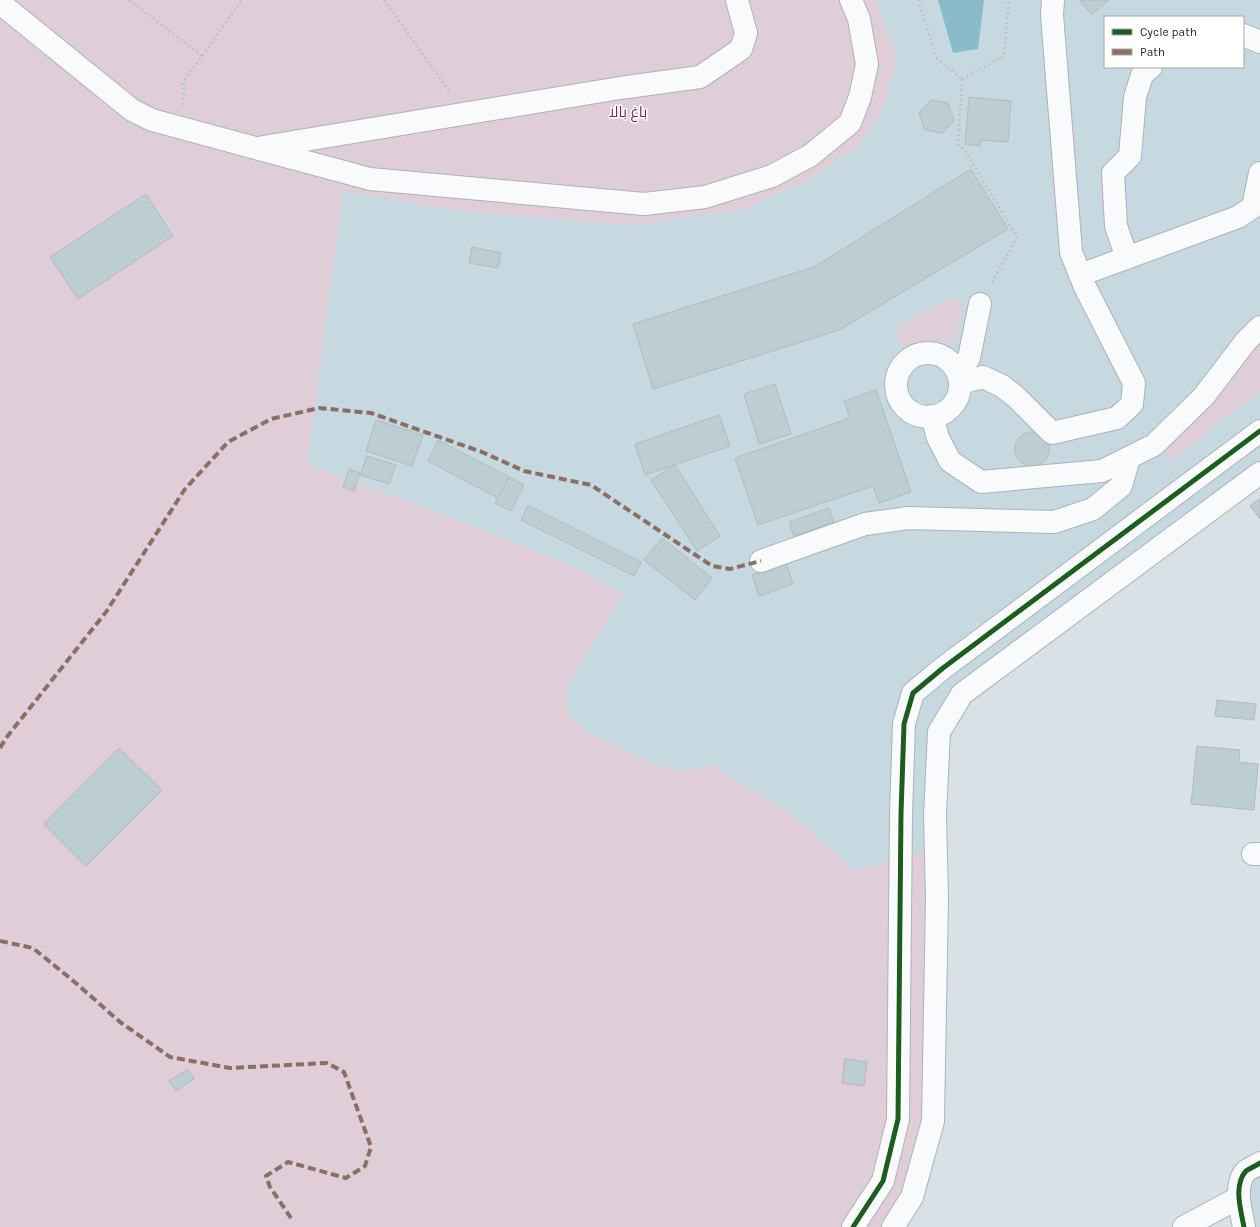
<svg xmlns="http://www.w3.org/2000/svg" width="1260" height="1227" font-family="Karla,Cairo,sans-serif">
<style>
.built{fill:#c6d9e0;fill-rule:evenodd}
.green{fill:#dfced7}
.water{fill:#8abbcc}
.building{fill:#bccdd3;stroke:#b3babd}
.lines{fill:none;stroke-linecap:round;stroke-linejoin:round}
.minor-casing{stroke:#abb3b6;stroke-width:24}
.path{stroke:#bfc1c2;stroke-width:2.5;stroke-dasharray:2 3;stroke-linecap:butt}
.minor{stroke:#f9fafb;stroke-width:22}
.quiet{stroke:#8d6e63;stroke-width:4;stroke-dasharray:8 4;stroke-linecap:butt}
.cycleway-casing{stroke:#fff;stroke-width:8}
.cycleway{stroke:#1b5e20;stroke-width:5}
.labels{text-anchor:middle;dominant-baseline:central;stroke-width:3;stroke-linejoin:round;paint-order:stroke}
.park-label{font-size:15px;fill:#732d4d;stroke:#fff}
</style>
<rect width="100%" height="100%" fill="#d8e1e5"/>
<g class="built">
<path d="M876 0H1260V473L962 694 939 732 936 849 855 871 791 814 713 765 681 771 651 763 590 734 569 717 566 688 623 593 560 561 453 518 307 464 343 191 460 211 628 225 743 210 807 180 858 146 882 109 897 61ZM1105 17H1243V67H1105Z"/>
<path d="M1260 1171V1227H1252L1246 1193 1254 1175Z"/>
</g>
<g class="green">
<path d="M0 0H876L897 61 882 109 858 146 807 180 743 210 629 225 460 211 343 191 307 464 453 518 560 561 623 593 566 688 569 717 590 734 651 763 681 771 713 765 791 814 855 871 936 849 933 1121 893 1227H0Z"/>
<path d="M957 295 963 311 954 345C933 339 920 339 900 347L898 326Z"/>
<path d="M1260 330V392L1229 414 1173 460 1162 449Z"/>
</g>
<path class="water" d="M938 0H984L978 49 953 53Z"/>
<g class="building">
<path d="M1079 0H1109L1092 15Z"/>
<path d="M969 97 1011 101 1008 142 980 140V146L965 144Z"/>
<path d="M931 100 948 103 954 120 943 133 925 130 919 113Z"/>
<path d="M971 169 1008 229 839 330 653 389 633 324 814 267Z"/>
<path d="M146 194 173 236 78 299 50 257Z"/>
<path d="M472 247 501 253 498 268 469 263Z"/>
<path d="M775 384 791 434 759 444 744 394Z"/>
<path d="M876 390 911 492 879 503 873 486 758 525 735 458 850 418 844 401Z"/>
<path d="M719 415 730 446 645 475 635 444Z"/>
<path d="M376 420 423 435 412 466 366 451Z"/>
<circle cx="1032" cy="449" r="17"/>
<path d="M438 440 509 477 498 498 428 461Z"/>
<path d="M367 456 396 465 389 484 360 475Z"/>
<path d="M675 465 720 536 697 551 651 480Z"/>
<path d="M349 469 360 473 354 491 343 487Z"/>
<path d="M509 477 524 485 511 511 495 503Z"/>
<path d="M1260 498V519L1250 506Z"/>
<path d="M528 505 641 562 634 576 521 520Z"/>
<path d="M829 508 834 522 794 536 789 522Z"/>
<path d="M662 538 712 578 695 600 644 560Z"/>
<path d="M786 563 793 584 759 596 752 575Z"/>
<path d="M1217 700 1256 704 1254 720 1215 716Z"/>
<path d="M1197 746 1240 750 1239 762 1258 764 1254 810 1191 804Z"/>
<path d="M119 748 162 790 86 866 44 824Z"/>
<path d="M845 1059 867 1062 864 1086 842 1083Z"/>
<path d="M188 1069 194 1079 176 1091 169 1081Z"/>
</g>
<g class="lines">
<defs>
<g id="minor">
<path d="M0 3 132 110 152 120 370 179 644 204 705 197 772 176 811 155 850 123 860 97 867 64 859 19 851 0"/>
<path d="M1243 35 1260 42"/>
<path d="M263 147 620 88 700 77 741 49 746 33 737 0"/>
<path d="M1127 258 1116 226 1113 173 1130 156 1135 97 1142 75 1151 67"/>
<path d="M1080 275 1238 217 1253 207 1260 173"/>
<circle cx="928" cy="385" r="32"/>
<path d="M958 373 969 358 980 304"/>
<path d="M960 383 983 377 1002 386 1016 397 1052 433 1117 418 1132 404 1134 383 1085 287 1071 252 1052 15 1053 0"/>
<path d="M932 416 938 438 950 461 981 482 1102 471 1154 445 1204 396 1246 341 1260 327"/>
<path d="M761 561 865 524 908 518 1054 522 1093 509 1121 486 1129 458"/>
<path d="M1253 854H1260"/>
<path d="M853 1227 883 1181 898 1119 901 814 904 724 913 693 943 668 1260 431"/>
<path d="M893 1227 912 1197 933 1121 937 898 935 814 939 732 962 694 1260 473"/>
<path d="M1184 1227 1238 1198"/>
<path d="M1244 1227C1241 1211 1233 1185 1246 1171 1250 1168 1256 1166 1260 1163"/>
</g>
</defs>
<use href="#minor" class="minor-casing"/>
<g class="path">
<path d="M129 0 202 56"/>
<path d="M384 0 450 92"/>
<path d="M918 0 937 58 962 79"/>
<path d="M962 79 958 144 966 152 1017 237 991 284"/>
<path d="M962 79 1004 56 1009 0"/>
<path d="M183 105 184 81 242 0"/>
</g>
<use href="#minor" class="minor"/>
<g class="quiet">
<path d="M0 748 6 738 106 612 185 489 228 442 271 419 319 408 371 413 482 452 524 471 591 485 712 566 730 569 761 561"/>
<path d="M0 941 33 948 77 984 120 1022 170 1057 230 1068 327 1063 344 1072 371 1147 365 1166 346 1178 288 1162 266 1176 270 1187 293 1221"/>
</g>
<defs>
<g id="cycleway">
<path d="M853 1227 883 1181 898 1119 901 814 904 724 913 693 943 668 1260 431"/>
<path d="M1244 1227C1241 1211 1233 1185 1246 1171 1250 1168 1256 1166 1260 1163"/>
</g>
</defs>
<use href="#cycleway" class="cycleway-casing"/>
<use href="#cycleway" class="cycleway"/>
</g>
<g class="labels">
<g class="park-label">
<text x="628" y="112">باغ بالا</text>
</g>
</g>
<rect x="1104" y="16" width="140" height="52" fill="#ffffff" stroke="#a4a6a7"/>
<rect x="1112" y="29" width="20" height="6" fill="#1b5e20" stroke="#a4a6a7"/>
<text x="1140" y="36" font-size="12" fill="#1b2124">Cycle path</text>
<rect x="1112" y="49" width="20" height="6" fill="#8d6e63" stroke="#a4a6a7"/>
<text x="1140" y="56" font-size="12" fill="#1b2124">Path</text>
</svg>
